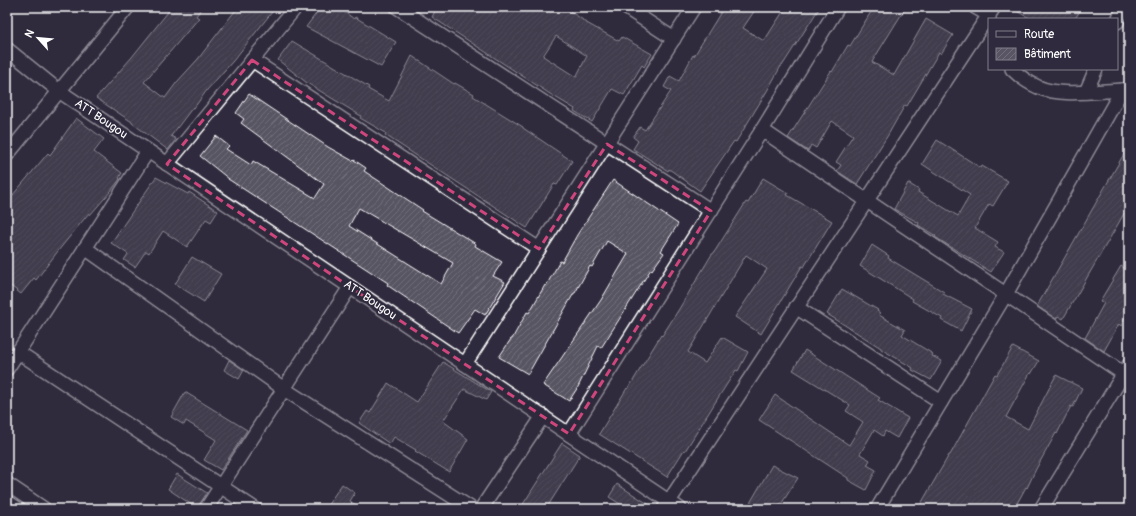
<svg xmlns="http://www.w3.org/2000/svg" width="1136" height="516" font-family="Pangolin,sans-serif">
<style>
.building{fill:url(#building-hatch);stroke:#fff;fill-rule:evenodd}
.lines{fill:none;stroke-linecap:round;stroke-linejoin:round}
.minor-casing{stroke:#fff;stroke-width:16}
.minor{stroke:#2f2a3d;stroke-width:13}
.marked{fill:none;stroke:#ce467c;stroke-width:3;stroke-dasharray:8 5;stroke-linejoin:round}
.labels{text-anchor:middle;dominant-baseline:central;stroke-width:3.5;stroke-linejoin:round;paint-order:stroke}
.street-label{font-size:12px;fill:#fff;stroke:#2f2a3d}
</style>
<defs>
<pattern id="building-hatch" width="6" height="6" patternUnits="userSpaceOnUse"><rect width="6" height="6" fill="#595564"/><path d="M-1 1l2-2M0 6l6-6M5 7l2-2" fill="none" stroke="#726e7b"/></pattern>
</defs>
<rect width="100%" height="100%" fill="#2f2a3d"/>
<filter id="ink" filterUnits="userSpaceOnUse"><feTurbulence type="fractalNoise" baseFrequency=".025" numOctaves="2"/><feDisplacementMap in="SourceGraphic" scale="8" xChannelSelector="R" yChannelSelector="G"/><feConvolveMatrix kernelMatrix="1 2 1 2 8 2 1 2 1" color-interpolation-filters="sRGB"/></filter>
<g filter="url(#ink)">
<g class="building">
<path d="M172 7H203L196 16 199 18 144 82 165 98 177 82 198 59 238 7H276L233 61 207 90 194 108 193 107 171 136 176 139 168 150 132 123V122L96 98 132 57Z"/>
<path d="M321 7H338L354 19 355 17 396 42 381 67 306 27Z"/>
<path d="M437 7H564L583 20V21L619 41 622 37 652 54 644 67 642 65 624 95 612 89 592 122 574 111 575 109 550 94 432 17ZM556 36 587 56 576 77 543 56Z"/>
<path d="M724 7H757L743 28 764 41 786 7H820L782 66H781L767 91 736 142 734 141 700 191 669 169 668 171 633 149 638 141 633 137 640 127 645 130 671 91 664 87 670 76 679 81 693 55 694 56Z"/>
<path d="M874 7H906L872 62 894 75 926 19 953 35 941 54 939 52 907 106 905 105 888 135 857 184 837 171 841 165 836 162 853 135 832 121 816 148 811 145 808 151 788 138 831 71 832 72 848 45 850 46Z"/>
<path d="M1009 7H1082L1075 19H1031Z"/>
<path d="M292 41 369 87 368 89 389 101 412 56 454 84 455 83 474 94 473 96 523 127V128L572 161 557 185 554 184 527 228 385 135 386 133 360 118 361 116 307 83 278 60Z"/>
<path d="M249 94 328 147 353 161 354 160 366 168 364 171 370 175 423 210 422 211 476 244 475 246 502 262 493 276 505 282 485 315 475 309 458 333 387 285 388 283 228 179H229L200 156 216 136 229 146 226 149 251 165 253 161 315 198 324 184 241 123 244 119 236 113ZM359 208 453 263 441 284 349 226Z"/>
<path d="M76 118 104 139 94 152 122 173 119 178 120 179 111 191 90 215 89 213 58 251 36 280 34 278 21 294 7 283V202L48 153 50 155Z"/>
<path d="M937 140 981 168 982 166 1008 181 993 206 989 204 975 228 998 242 995 247 1004 252 991 272 935 237 936 236 918 225 919 223 894 209 908 183 919 190 918 192 958 216 970 195 922 164Z"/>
<path d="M1129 145V214L1125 212 1063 319 1058 316 1056 319 1037 306Z"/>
<path d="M156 177 188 194 189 192 218 211 211 222 206 219 187 247 163 231 149 253 146 251 135 267 124 260 128 254 111 243Z"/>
<path d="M763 178 788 193 787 195 832 221 804 267 802 266 761 334 735 317 767 269 746 255 688 352 705 363 722 337 748 352 738 371 736 370 718 398 685 451 684 450 667 477 599 434 627 388 628 389 661 335 662 336 679 309 712 254H713L746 202 748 203Z"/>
<path d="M613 180 678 224 661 251 664 253 652 270 651 269 601 348 598 346 578 387 569 401 543 385 601 300 628 254 607 241 592 267 590 266 575 293H574L528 374 499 357 511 339H512L527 312 529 313 545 285 546 286 560 261 562 262 577 235Z"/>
<path d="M872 245 889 256 888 258 944 292 943 294 972 309 961 331 941 320 942 318 912 301 913 299 860 266Z"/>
<path d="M192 257 221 274 204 302 175 284Z"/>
<path d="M1121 266 1129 271V310L1121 326 1119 324 1104 351 1085 338 1104 303 1100 301Z"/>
<path d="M842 289 878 310 877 311 880 313 879 315 905 330 902 335 933 354 932 356 942 361 931 380 912 370 913 368 881 349V348L827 314Z"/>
<path d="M1013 347 1039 361 1031 374 1030 373 1006 417 1028 429 1056 375 1082 388 1073 407 1071 406 1057 434 1056 433 1036 469 1027 488 1026 487 1014 509H918L949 455H950L995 374 997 375Z"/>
<path d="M805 350 880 398 878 400 908 418 897 438 885 431 883 436 874 430 860 454 870 460 867 465 876 470 866 490 848 480V478L759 420 775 395 849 445 863 422 846 411 850 405 793 370Z"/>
<path d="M229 360 244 370 239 379 224 370Z"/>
<path d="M443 362 491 392 486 400 464 389 443 421 468 439 449 472 415 451 416 450 394 437 390 444 359 423 367 411 370 413 388 383 417 402Z"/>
<path d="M185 392 247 430 221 470 204 460 216 440 186 421 184 425 171 417Z"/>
<path d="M562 443 580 455 546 509H520Z"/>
<path d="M772 465 798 478 778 509H760L750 503Z"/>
<path d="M177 474 207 493 199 505 198 509 168 489Z"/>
<path d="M342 484 355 493 350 501 362 509H325Z"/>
<path d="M617 484 656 509H628L609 497Z"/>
</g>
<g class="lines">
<defs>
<g id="minor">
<path d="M397 7 711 211"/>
<path d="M625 7 674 39"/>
<path d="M975 7 989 15V19"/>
<path d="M1117 22 1124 7"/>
<path d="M7 49 59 91 680 509"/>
<path d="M252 60 539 249"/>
<path d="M1012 69C1019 76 1029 83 1038 87 1059 97 1098 91 1122 90L1127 93"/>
<path d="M1086 92 1096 69"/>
<path d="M762 130 1124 374"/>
<path d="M7 155 128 7"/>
<path d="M167 164 296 7"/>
<path d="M85 248 284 389 472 509"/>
<path d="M796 307 941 402"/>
<path d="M18 352 255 509"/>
<path d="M465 364 694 7"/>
<path d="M7 369 148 151"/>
<path d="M569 434 762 130 838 7"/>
<path d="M7 484 44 509"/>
<path d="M206 509 350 287"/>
<path d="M481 509 543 416"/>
<path d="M664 509 994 7"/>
<path d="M877 509 1006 294 1122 90"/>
<path d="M1041 509 1129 365"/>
</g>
</defs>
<use href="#minor" class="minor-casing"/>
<use href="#minor" class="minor"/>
</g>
</g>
<path d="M0 0H1136V516H0ZM252 60 539 249 607 144 711 211 569 434 167 164Z" fill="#2f2a3d" fill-opacity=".55" fill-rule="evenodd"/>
<path class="marked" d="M252 60 539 249 607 144 711 211 569 434 167 164Z"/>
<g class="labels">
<g class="street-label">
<text transform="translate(101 119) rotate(34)">ATT Bougou</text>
<text transform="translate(370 300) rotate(34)">ATT Bougou</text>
</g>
</g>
<rect width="1136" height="516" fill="none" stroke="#2f2a3d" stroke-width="24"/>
<rect x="12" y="12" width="1112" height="492" fill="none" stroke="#fff" stroke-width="1.5" filter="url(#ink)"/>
<rect x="988" y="18" width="130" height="52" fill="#2f2a3d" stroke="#827f8b"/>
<rect x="996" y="31" width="20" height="6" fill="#2f2a3d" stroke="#827f8b"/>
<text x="1024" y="38" font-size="12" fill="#ffffff">Route</text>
<rect x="996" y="48" width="20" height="12" fill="url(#building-hatch)" stroke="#827f8b"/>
<text x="1024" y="58" font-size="12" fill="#ffffff">Bâtiment</text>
<g transform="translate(38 38) rotate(297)" stroke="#2f2a3d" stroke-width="3" paint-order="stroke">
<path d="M0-3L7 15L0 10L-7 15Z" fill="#ffffff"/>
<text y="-6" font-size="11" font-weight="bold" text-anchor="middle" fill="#ffffff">N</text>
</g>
</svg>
